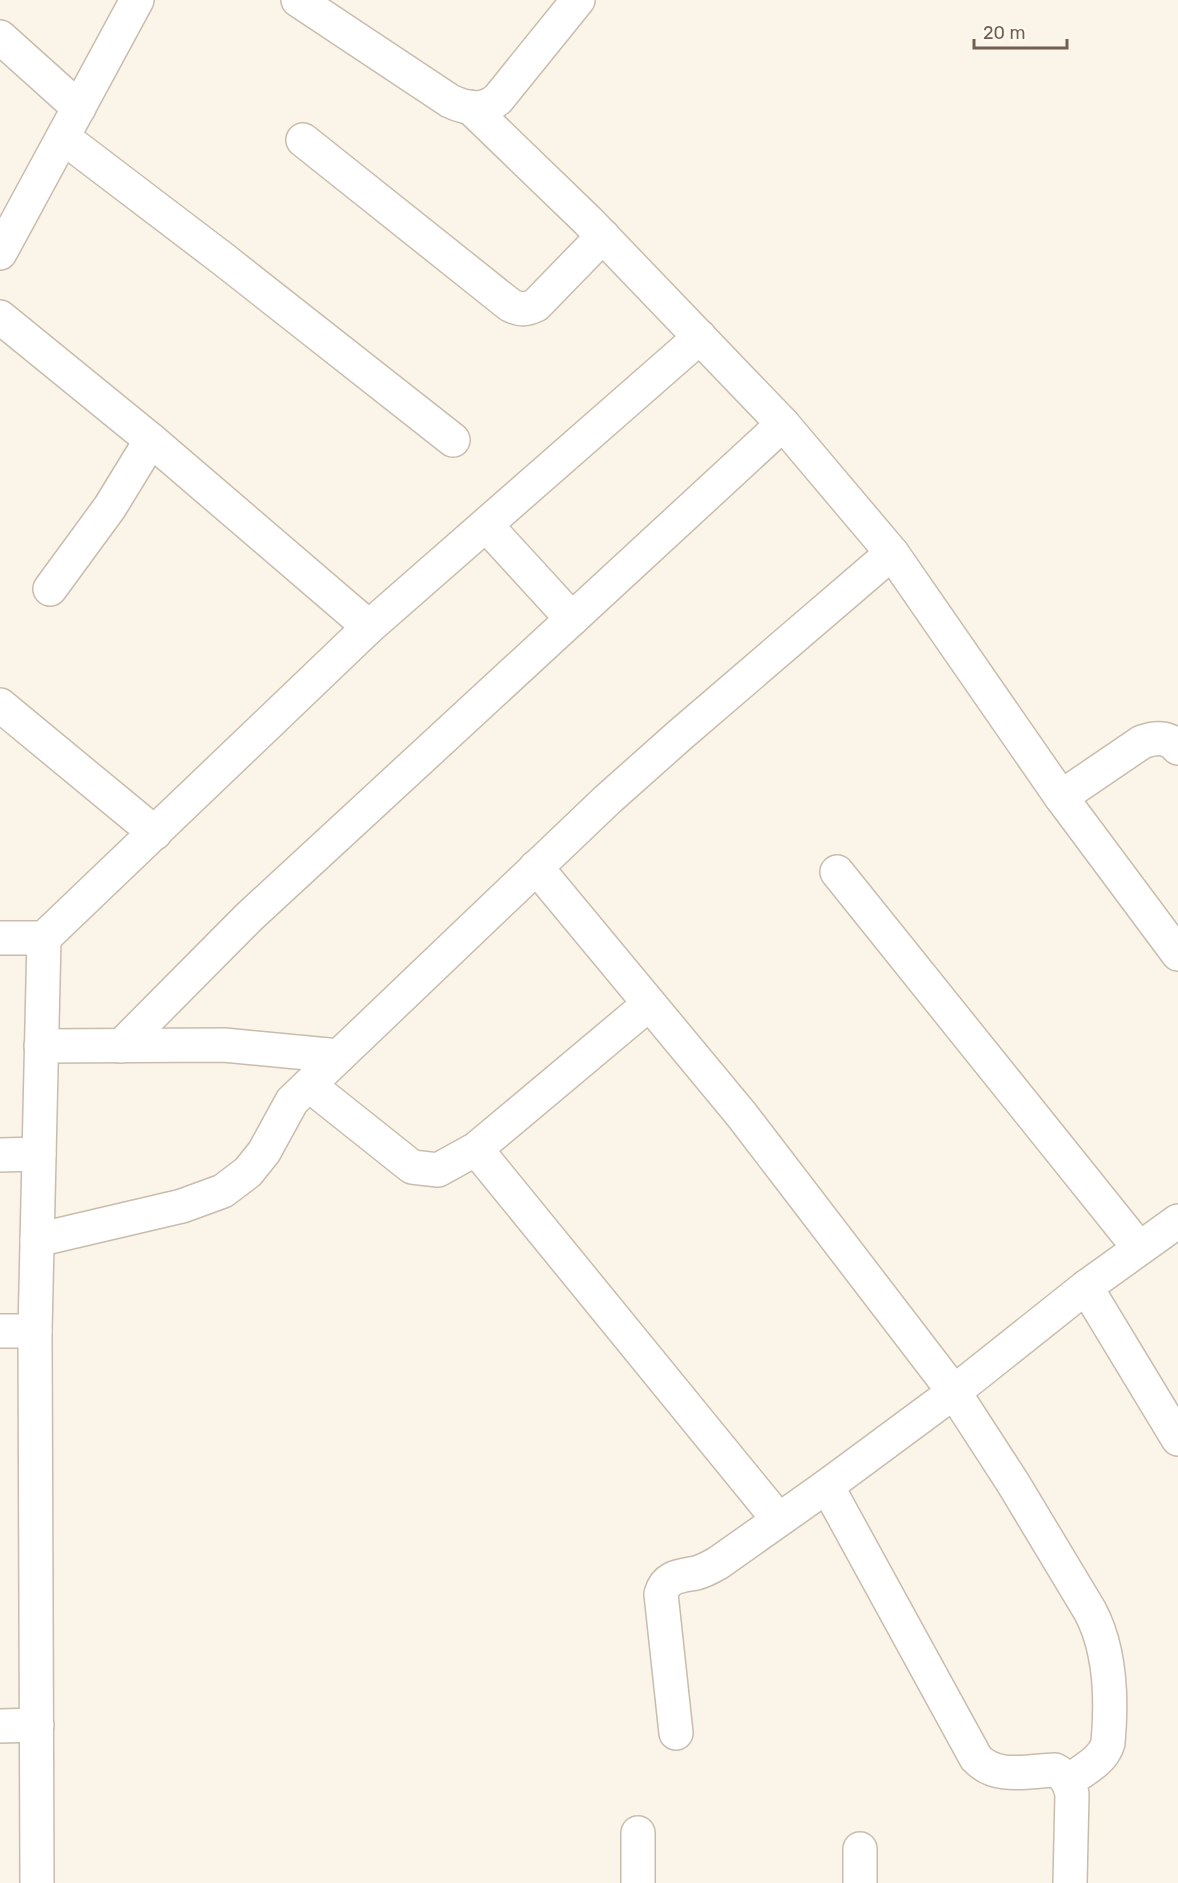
<svg xmlns="http://www.w3.org/2000/svg" width="1178" height="1883" font-family="Rubik,sans-serif">
<style>
.lines{fill:none;stroke-linecap:round;stroke-linejoin:round}
.minor-casing{stroke:#c9bcad;stroke-width:36}
.minor{stroke:#fff;stroke-width:33}
</style>
<rect width="100%" height="100%" fill="#faf5e8"/>
<g class="lines">
<defs>
<g id="minor">
<path d="M298 0 450 101C467 109 483 112 498 99L578 0"/>
<path d="M0 37 79 108"/>
<path d="M470 107 588 221 783 424 892 553 1061 797 1178 954"/>
<path d="M64 138 223 259 453 440"/>
<path d="M303 140 510 305C520 310 526 310 536 305L603 236"/>
<path d="M0 253 137 0"/>
<path d="M0 317 151 440 369 627"/>
<path d="M486 525 572 619"/>
<path d="M50 589 110 507 151 440"/>
<path d="M0 705 155 833"/>
<path d="M1061 797 1142 742C1156 737 1168 736 1178 748"/>
<path d="M536 867 741 1114 954 1392 1013 1483 1090 1611C1111 1650 1112 1699 1108 1743 1103 1761 1083 1770 1068 1781"/>
<path d="M837 872 1139 1248"/>
<path d="M0 938H44L369 627 700 337"/>
<path d="M41 1046 224 1045 339 1056"/>
<path d="M121 1046 249 917 783 424"/>
<path d="M309 1085 412 1167 438 1170 476 1149 649 1004"/>
<path d="M476 1149 778 1519"/>
<path d="M0 1155 39 1154"/>
<path d="M37 1240 182 1206 223 1191 248 1172 264 1152 292 1101 339 1056 607 800 680 735 892 553"/>
<path d="M1086 1287 1178 1439"/>
<path d="M0 1331H35"/>
<path d="M827 1486 976 1758C996 1780 1028 1771 1055 1770 1066 1776 1069 1782 1072 1794L1070 1883"/>
<path d="M0 1726 37 1725"/>
<path d="M676 1733 661 1594C666 1576 680 1576 696 1573 704 1571 711 1567 718 1563L827 1486 954 1392 1086 1287 1178 1221"/>
<path d="M860 1849V1883"/>
<path d="M37 1883 35 1331 44 938"/>
<path d="M638 1883V1833"/>
</g>
</defs>
<use href="#minor" class="minor-casing"/>
<use href="#minor" class="minor"/>
</g>
<path d="M974 39v9h93v-9" fill="none" stroke="#725f4f" stroke-width="3"/>
<text x="983" y="39" font-size="18" fill="#725f4f" stroke="#fdf9ef" stroke-width="4.5" paint-order="stroke">20 m</text>
</svg>
